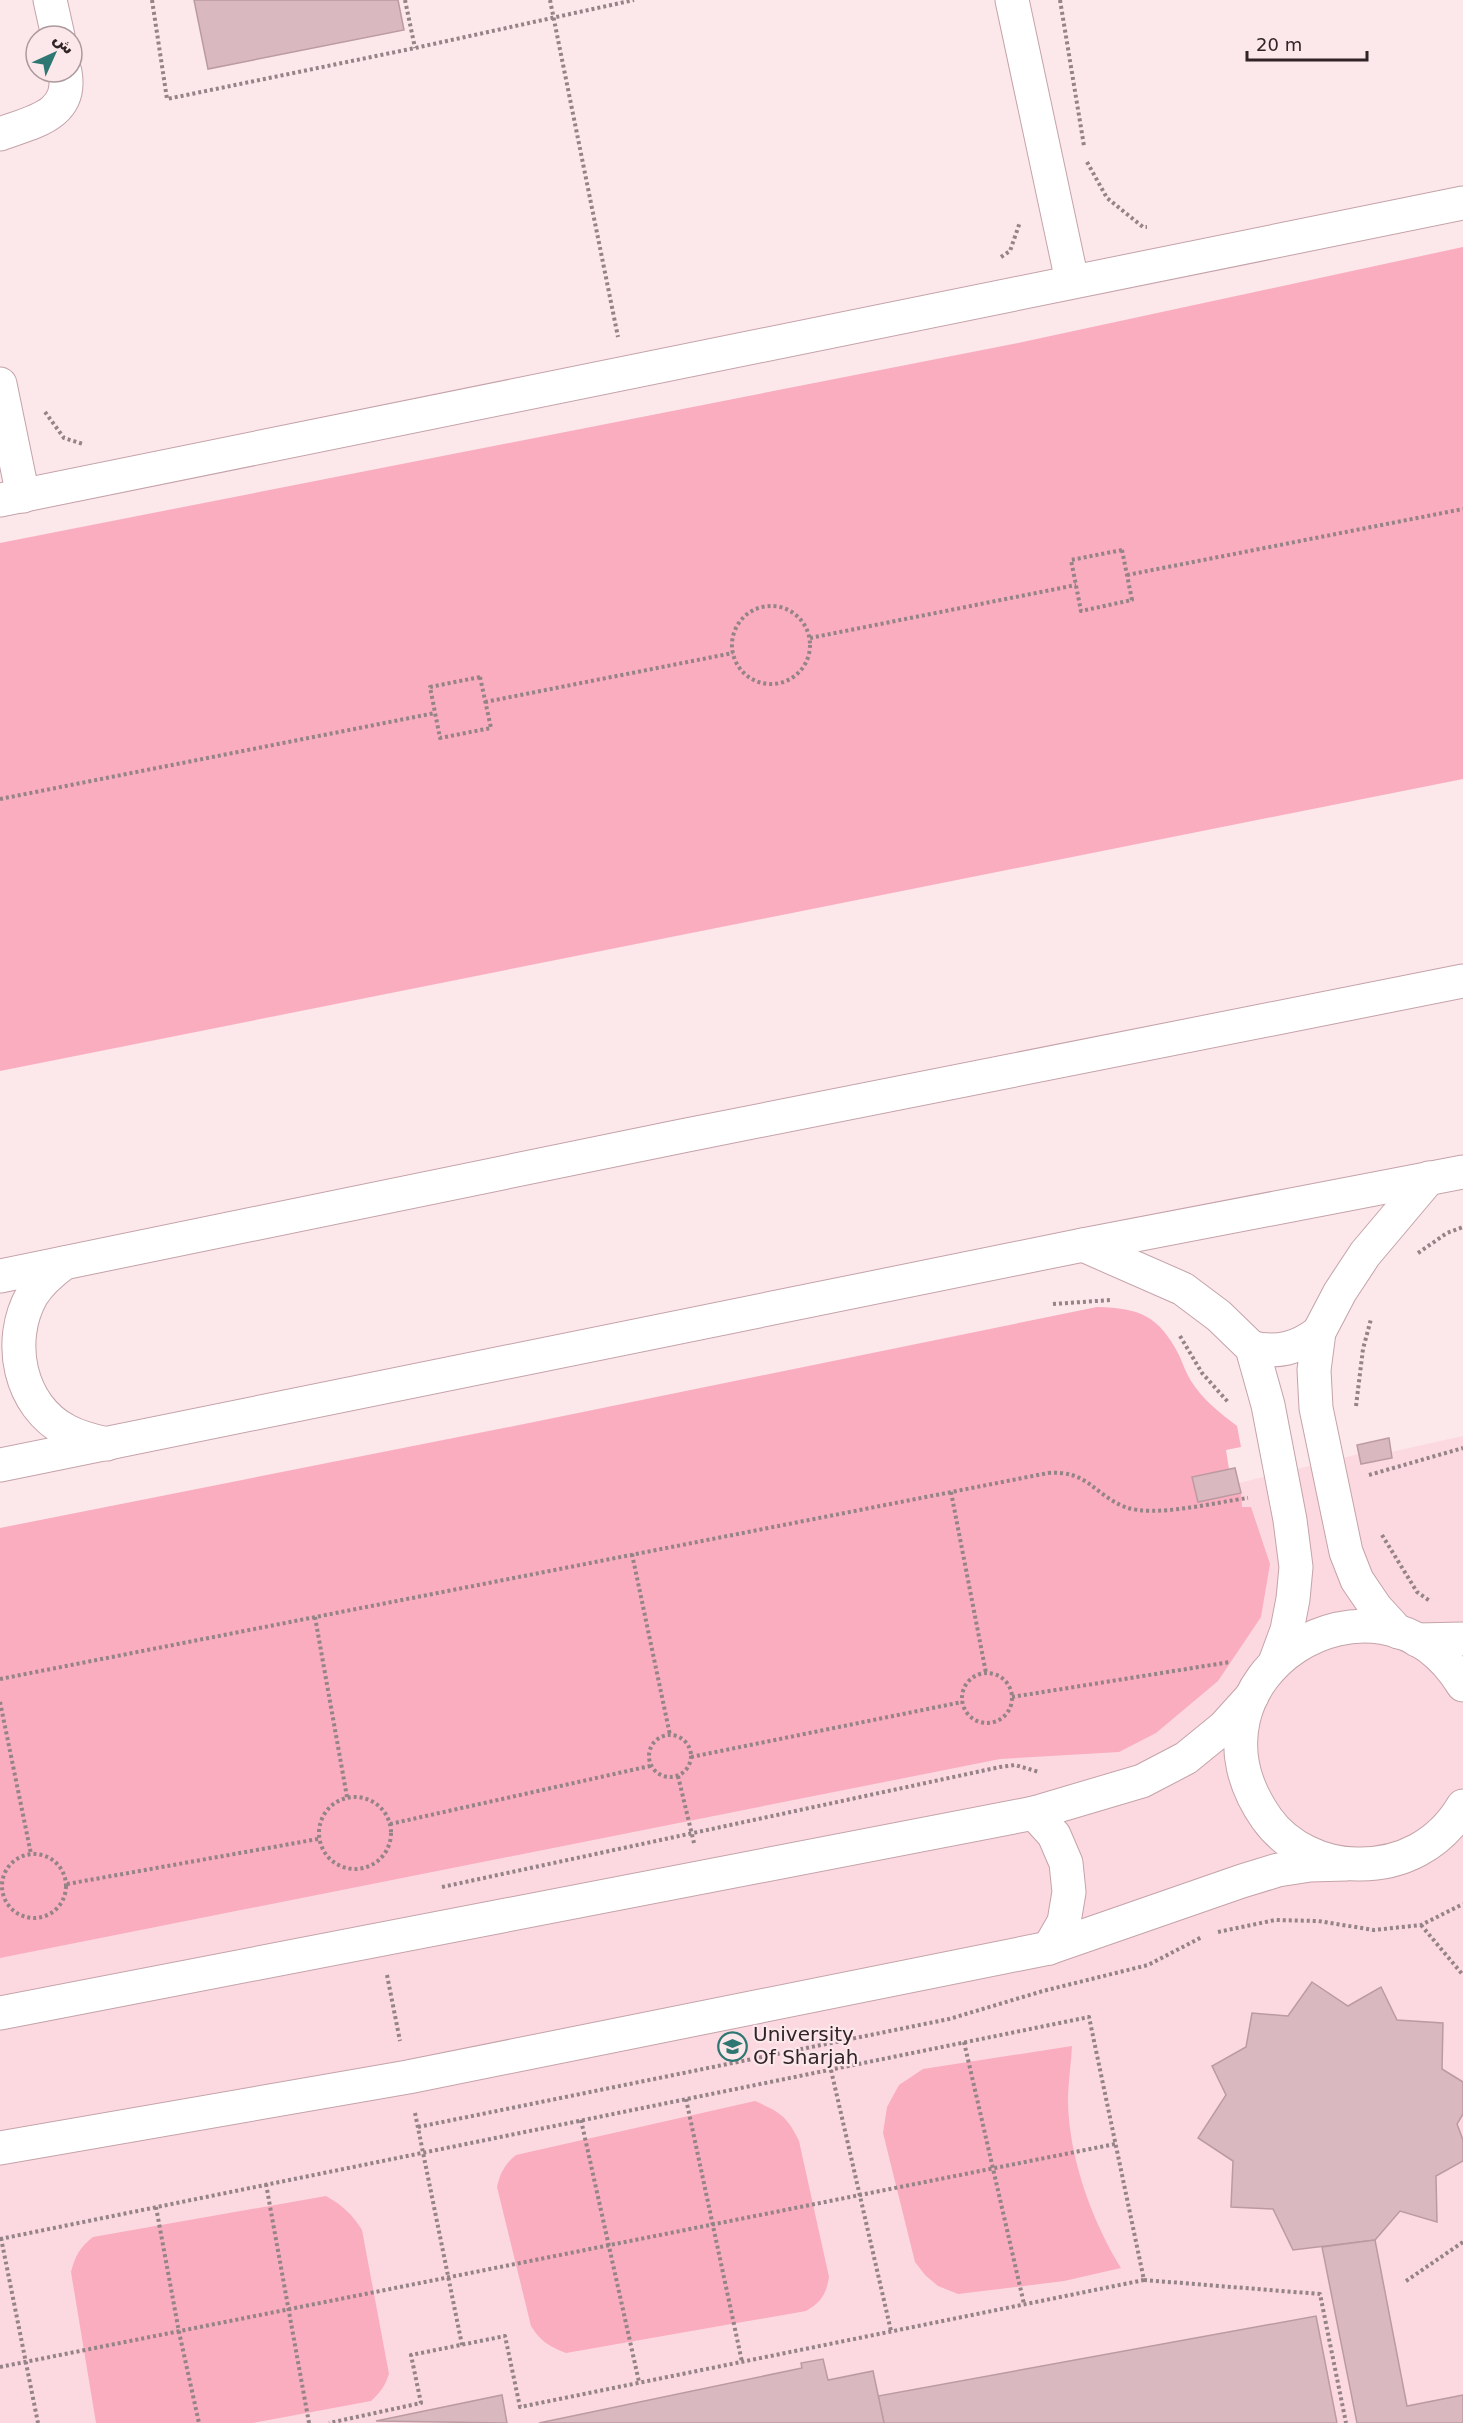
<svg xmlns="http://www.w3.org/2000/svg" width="1463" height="2423" font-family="'DejaVu Sans',Vazirmatn,sans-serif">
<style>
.built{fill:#fcd9e0}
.green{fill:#faadbe}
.building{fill:#dab8bf;stroke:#bb9ba1;stroke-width:1.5}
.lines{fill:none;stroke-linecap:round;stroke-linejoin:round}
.minor-casing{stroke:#c4a3a9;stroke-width:35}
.path{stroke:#948387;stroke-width:4;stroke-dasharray:3 3;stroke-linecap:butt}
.minor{stroke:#fff;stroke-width:33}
.labels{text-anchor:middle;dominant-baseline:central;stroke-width:4.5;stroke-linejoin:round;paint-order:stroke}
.poi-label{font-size:20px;fill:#312427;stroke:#fce7eb;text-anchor:start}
</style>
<rect width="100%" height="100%" fill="#fce7eb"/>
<path class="built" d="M1463 1436V2423H0V1668L1195 1491 1192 1477 1229 1469 1235 1468 1239 1483 1359 1454 1358 1445 1389 1438 1391 1452Z"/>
<g class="green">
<path d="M1463 247V779L0 1071V543L1018 343Z"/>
<path d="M1097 1307C1140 1308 1159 1316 1179 1355 1183 1364 1186 1373 1191 1381 1203 1400 1220 1413 1237 1426L1241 1447 1226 1450 1229 1469 1192 1478 1198 1502 1241 1493 1242 1507H1251L1270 1564 1261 1617 1218 1681 1156 1733 1119 1752 1000 1759 0 1958V1528L529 1423Z"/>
<path d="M1072 2046C1071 2065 1068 2084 1068 2102 1069 2158 1092 2221 1121 2268L1064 2281 958 2294 938 2286 925 2275 915 2262 883 2133 887 2107 899 2085 923 2069Z"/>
<path d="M755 2101C780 2112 787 2116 799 2141L829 2277C826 2295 821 2302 806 2311L566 2353C550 2347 540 2341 531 2326L497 2187C500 2173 505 2164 516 2155Z"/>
<path d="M326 2196C342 2205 352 2214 362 2230L389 2374C385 2386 380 2393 371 2401L253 2423H96L71 2272C75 2256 80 2247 93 2237Z"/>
</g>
<g class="building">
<path d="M194 0H398L404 30 208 69Z"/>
<path d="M1389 1438 1392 1458 1361 1464 1357 1445Z"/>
<path d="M1235 1468 1241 1493 1198 1502 1192 1477Z"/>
<path d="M1312 1982 1348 2006 1381 1987 1397 2020 1443 2023 1442 2069 1463 2082V2114L1457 2124 1463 2140V2161L1436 2176 1437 2222 1400 2211 1375 2240 1293 2250 1273 2209 1231 2207 1233 2161 1198 2138 1226 2095 1212 2066 1246 2047 1252 2013 1288 2016Z"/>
<path d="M1375 2240 1407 2406 1463 2395V2423H1357L1322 2247Z"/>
<path d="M1316 2316 1337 2423H884L878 2396Z"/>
<path d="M823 2359 828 2380 873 2371 884 2423H539L802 2368 801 2363Z"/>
<path d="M502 2395 507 2423 376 2421Z"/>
</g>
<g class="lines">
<defs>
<g id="minor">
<path d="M50 0 58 36"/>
<path d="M1012 0 1072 281"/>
<path d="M0 134C32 122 73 116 65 72"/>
<path d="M0 384 23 496"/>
<path d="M0 500 1463 203"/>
<path d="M1083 1245 1183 1289 1219 1316 1252 1348 1268 1405 1290 1520 1296 1567 1293 1599 1287 1630 1276 1660"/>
<path d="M64 1263C52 1272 40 1282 32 1295 6 1341 19 1406 67 1431 80 1438 93 1441 107 1444"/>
<path d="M0 1276 682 1136 1463 981"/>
<path d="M1252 1348C1278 1353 1297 1349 1319 1332"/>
<path d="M0 1465 1083 1245 1463 1172"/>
<path d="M1398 1632 1376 1608 1357 1580 1346 1552 1316 1408 1314 1370 1319 1332 1340 1292 1365 1254 1429 1178"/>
<path d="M1417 1640 1463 1639"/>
<path d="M1463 1685C1378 1546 1167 1678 1267 1819 1287 1847 1323 1864 1357 1864 1401 1865 1440 1845 1463 1806"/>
<path d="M1034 1813 1054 1835 1066 1863 1069 1892 1064 1922 1049 1948"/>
<path d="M0 2013 1034 1813 1142 1781 1186 1758 1224 1727 1252 1696"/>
<path d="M0 2148 408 2077 1049 1948 1242 1881 1278 1870 1310 1865 1346 1864"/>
</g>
</defs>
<use href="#minor" class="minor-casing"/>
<g class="path">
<path d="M152 0 167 99 415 48 634 0"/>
<path d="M405 0 415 48"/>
<path d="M550 0 618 337"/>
<path d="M1060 0 1084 146"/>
<path d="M1087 162 1107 198 1143 227H1147"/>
<path d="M1001 257 1010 251 1020 222"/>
<path d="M45 412 64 438 83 444"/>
<path d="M1122 550 1132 600 1081 611 1071 560Z"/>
<path d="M1127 575 1463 509"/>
<circle cx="771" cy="645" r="39"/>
<path d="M810 638 1076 585"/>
<path d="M480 677 491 728 440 738 430 687Z"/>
<path d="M485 702 733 653"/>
<path d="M0 799 435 713"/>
<path d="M1418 1253 1447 1233 1463 1227"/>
<path d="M1053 1304 1111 1300"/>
<path d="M1180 1336 1202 1373 1228 1402"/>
<path d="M1356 1406 1363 1349 1371 1319"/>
<path d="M1369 1475 1463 1448"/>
<path d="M951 1492 986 1673"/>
<path d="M1382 1535 1417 1592 1430 1601"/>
<path d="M632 1554 670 1735"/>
<path d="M315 1617 347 1797"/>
<circle cx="987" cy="1698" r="25"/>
<path d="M0 1679 1048 1473C1088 1470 1093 1494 1125 1507 1155 1518 1216 1502 1248 1498"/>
<path d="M1012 1697 1230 1662"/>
<path d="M0 1702 31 1854"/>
<circle cx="670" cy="1756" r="21"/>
<path d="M691 1757 962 1702"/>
<path d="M678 1776 694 1843"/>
<circle cx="355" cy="1833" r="36"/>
<path d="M390 1824 650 1766"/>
<circle cx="34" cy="1886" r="32"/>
<path d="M67 1884 318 1839"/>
<path d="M442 1887 1000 1767 1015 1765 1039 1772"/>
<path d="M1421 1925 1463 1975"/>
<path d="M1218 1932 1275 1920 1318 1921 1374 1930 1421 1925 1463 1904"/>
<path d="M387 1975 400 2041"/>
<path d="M964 2042 1024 2304"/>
<path d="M831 2070 891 2331"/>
<path d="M686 2099 742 2362"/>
<path d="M415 2113 462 2345"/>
<path d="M581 2120 639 2382"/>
<path d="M418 2127 949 2019 1043 1991 1148 1965 1202 1937"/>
<path d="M266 2184 309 2423"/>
<path d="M156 2207 179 2332 199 2423"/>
<path d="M1 2238 38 2423"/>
<path d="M0 2239 1089 2017 1144 2280 520 2407 505 2336 411 2355 421 2403 329 2423"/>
<path d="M1144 2280 1320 2294 1346 2423"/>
<path d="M1406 2281 1463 2242"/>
<path d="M0 2367 1115 2144"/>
</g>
<use href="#minor" class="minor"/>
</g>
<defs>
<symbol id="university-ring" viewBox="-11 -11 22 22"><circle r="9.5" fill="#fce7eb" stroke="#2e7773" stroke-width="1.5"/><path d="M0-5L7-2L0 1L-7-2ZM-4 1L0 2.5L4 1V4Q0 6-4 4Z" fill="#2e7773"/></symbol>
</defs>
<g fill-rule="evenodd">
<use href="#university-ring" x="716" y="2030" width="33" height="33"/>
</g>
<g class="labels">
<g class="poi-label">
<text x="753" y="2034">University<tspan x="753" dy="23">Of Sharjah</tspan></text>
</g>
</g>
<g transform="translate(54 54) rotate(45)"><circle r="28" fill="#fce7eb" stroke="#ab999d" stroke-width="1.5"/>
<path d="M0-4.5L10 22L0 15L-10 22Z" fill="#2e7773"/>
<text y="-9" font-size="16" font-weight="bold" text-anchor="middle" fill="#312427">ش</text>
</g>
<path d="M1247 51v9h120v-9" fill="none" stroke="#312427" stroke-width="3"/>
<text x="1256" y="51" font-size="18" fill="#312427" stroke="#fce7eb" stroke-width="4.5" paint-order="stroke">20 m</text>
</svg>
